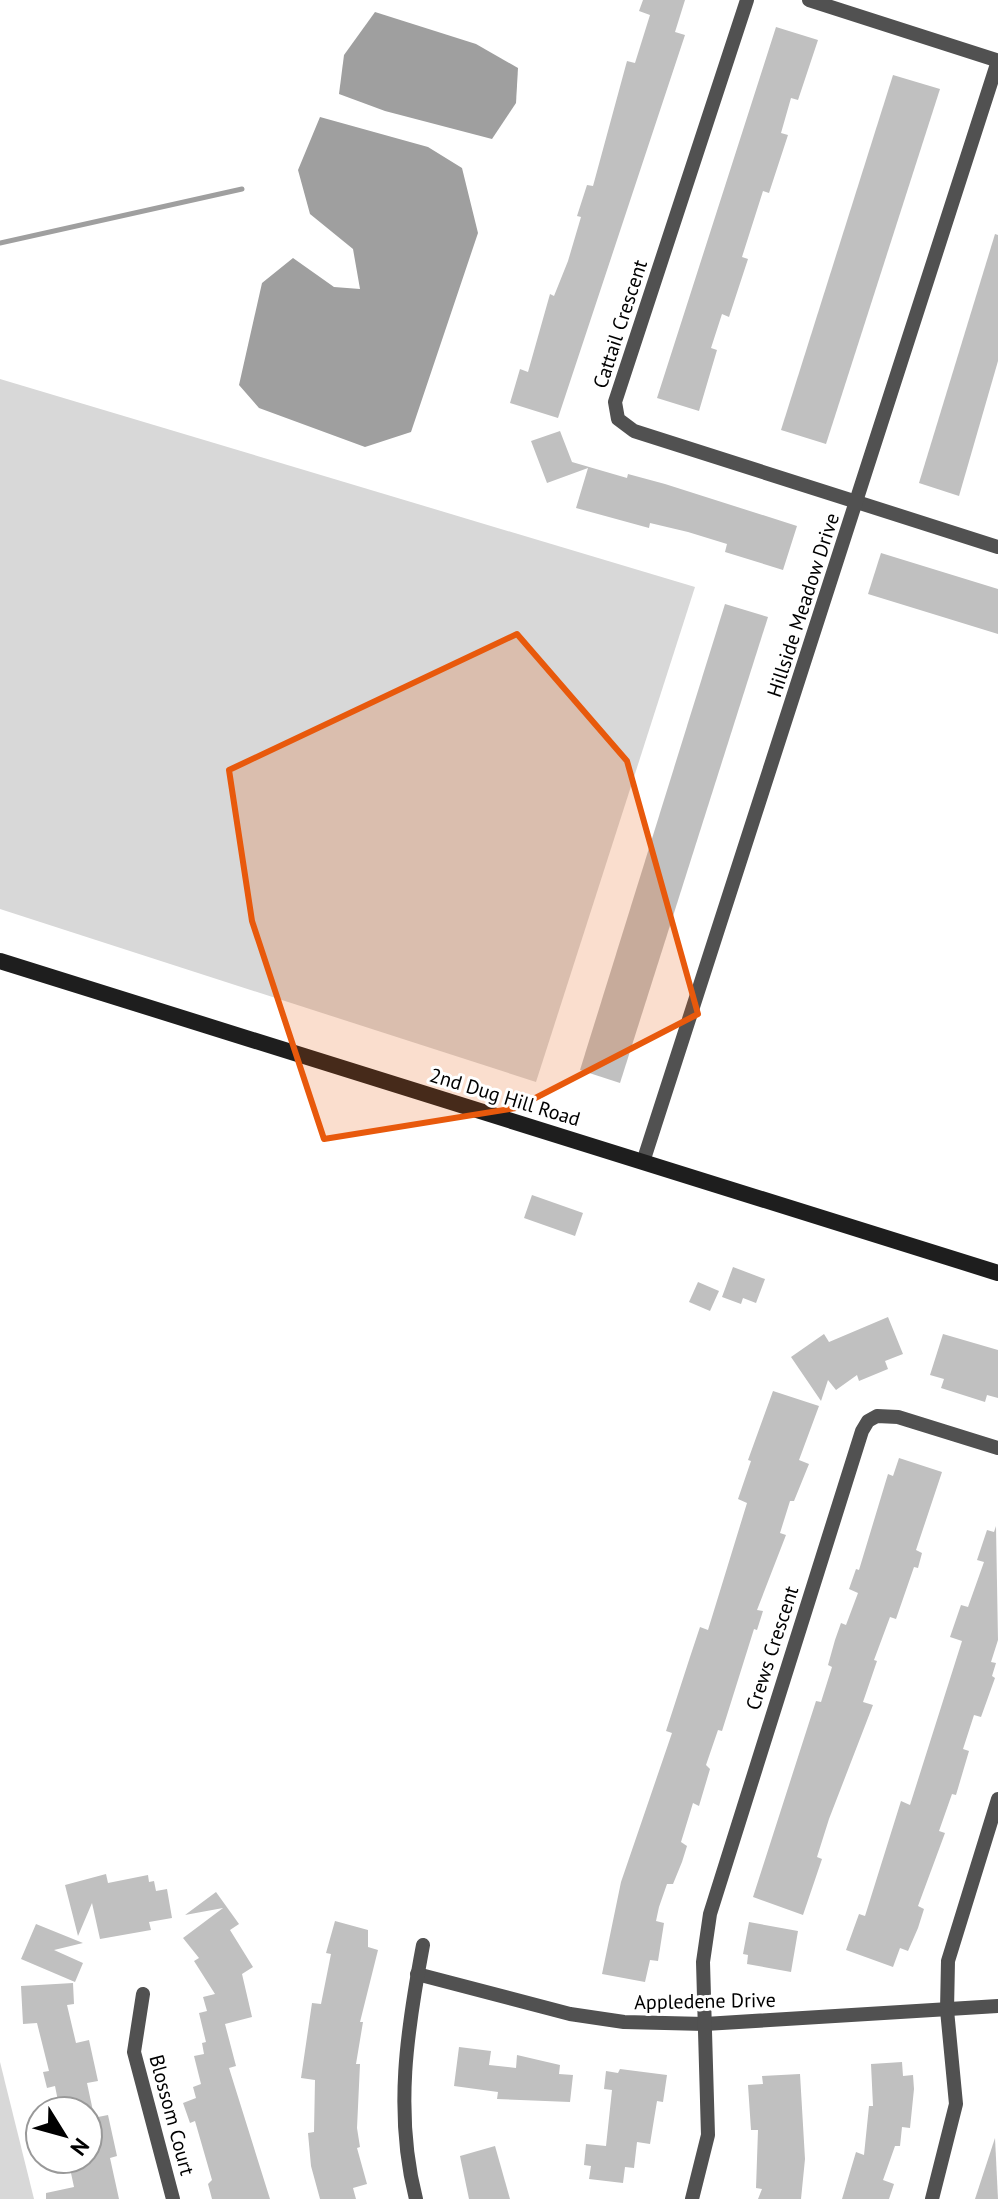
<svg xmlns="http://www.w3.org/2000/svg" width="998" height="2199" font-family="'PT Sans',sans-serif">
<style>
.green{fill:#d8d8d8}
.water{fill:#9f9f9f}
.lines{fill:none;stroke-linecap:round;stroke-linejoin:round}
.stream{stroke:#9f9f9f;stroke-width:5}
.building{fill:#c0c0c0}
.street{stroke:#515151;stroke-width:14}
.secondary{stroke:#1e1e1e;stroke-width:16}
.marked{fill:#e8590c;fill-opacity:0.2;stroke:#e8590c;stroke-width:6;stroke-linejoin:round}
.labels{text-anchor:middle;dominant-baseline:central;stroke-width:6;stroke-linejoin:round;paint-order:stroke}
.street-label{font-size:20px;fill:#000;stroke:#fff}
</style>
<rect width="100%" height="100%" fill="#fff"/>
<g class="green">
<path d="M0 379 695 587 536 1082 0 909Z"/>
<path d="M0 2062 34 2199H0Z"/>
</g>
<g class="water">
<path d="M375 12 476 44 518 68 516 103 492 139 385 111 339 94 344 55Z"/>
<path d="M320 117 428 147 462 168 478 233 411 432 365 447 259 408 239 385 262 283 293 258 334 287 360 289 353 249 310 214 298 170Z"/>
</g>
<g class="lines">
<path class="stream" d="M0 243 242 189"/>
</g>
<g class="building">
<path d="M643 0H685L675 32 685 35 558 418 510 403 520 369 528 372 550 294 554 296 568 261 581 217 577 216 587 185 593 186 627 61 635 63 650 15 639 11Z"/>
<path d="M776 27 818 40 798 100 791 98 781 133 788 135 769 193 763 191 742 257 748 259 729 317 722 314 711 348 717 350 699 411 657 398Z"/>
<path d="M893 75 940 89 826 444 781 430Z"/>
<path d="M995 234 998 235V361L959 496 919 483Z"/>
<path d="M560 431 572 462 627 478 628 474 665 484 797 526 783 570 725 552 727 544 688 532 650 523 649 528 576 508 588 468 547 483 531 441Z"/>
<path d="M881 553 998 589V634L868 594Z"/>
<path d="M725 604 768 617 620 1083 580 1070Z"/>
<path d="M532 1195 583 1213 575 1236 524 1218Z"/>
<path d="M733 1267 765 1279 756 1303 743 1298 741 1304 722 1297Z"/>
<path d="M698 1282 719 1291 710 1311 689 1302Z"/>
<path d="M888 1317 903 1354 885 1361 888 1369 859 1381 857 1375 836 1390 828 1380 821 1401 791 1357 824 1334 829 1342Z"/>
<path d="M943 1334 998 1350V1398L987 1395 985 1402 941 1388 944 1379 930 1375Z"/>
<path d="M773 1391 819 1406 799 1460 809 1464 794 1501H790L780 1533 786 1535 757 1610 763 1611 757 1630 754 1629 722 1731 718 1730 706 1765 710 1769 699 1806 693 1803 681 1842 687 1846 682 1862 673 1884H667L659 1907 656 1921 664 1923 658 1961 650 1960 645 1982 602 1974 621 1882 672 1733 666 1731 690 1657 700 1627 708 1630 747 1503 738 1499 751 1461 748 1460Z"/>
<path d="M899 1458 942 1472 916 1550 922 1553 918 1568 914 1567 896 1619 890 1617 874 1660 877 1661 863 1702 873 1705 829 1819 817 1857 822 1859 803 1915 753 1897 816 1701 821 1702 832 1667 828 1665 835 1640 841 1623 846 1625 858 1593 849 1589 856 1569 859 1570 888 1474 893 1476Z"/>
<path d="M996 1526 998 1640 991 1662 996 1663 992 1676 995 1678 981 1717 974 1715 963 1749 969 1751 956 1795 952 1794 939 1831 945 1833 918 1906 924 1909 918 1928 908 1951 900 1948 893 1967 846 1950 859 1914 865 1916 901 1801 910 1805 962 1641 950 1637 961 1605 968 1607 984 1562 977 1560 987 1530 994 1532Z"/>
<path d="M106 1874 108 1883 148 1875 149 1882 154 1881 156 1891 167 1889 172 1918 149 1922 151 1930 100 1939 92 1903 78 1936 65 1885Z"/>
<path d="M216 1892 239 1924 230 1930 253 1967 242 1974 252 2017 225 2024 236 2066 229 2068 270 2199H212L208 2184 212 2180 195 2121 190 2123 183 2103 196 2098 193 2087 201 2084 194 2056 204 2054 202 2043 206 2042 199 2013 207 2011 203 1997 215 1994 194 1961 199 1958 183 1938 223 1908 185 1915Z"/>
<path d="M335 1921 368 1930V1947L378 1950 360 2022H363L356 2064H360L357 2128 360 2147 357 2148 367 2184 353 2188 356 2199H320L311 2166 308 2133 314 2132 315 2080 301 2078 312 2003 321 2004 331 1954 326 1953Z"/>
<path d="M749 1922 798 1931 791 1972 747 1964 748 1955 743 1954Z"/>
<path d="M36 1924 83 1943 54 1950 83 1963 75 1982 21 1959Z"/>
<path d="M73 1983 74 2004 67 2005 76 2043 89 2040 98 2081 87 2083 93 2111H60L55 2086 47 2088 43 2072 49 2071 37 2023 23 2024 21 1986Z"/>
<path d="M459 2047 491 2051 489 2065 516 2068 517 2055 560 2065 559 2074 573 2075 570 2102 497 2099 498 2092 454 2086Z"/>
<path d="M902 2062 903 2076 913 2075 914 2089 910 2128 902 2127 900 2146H895L883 2180 894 2184 889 2199H842L856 2152 864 2155 869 2106H873L871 2064Z"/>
<path d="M620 2069 667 2075 663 2102 657 2101 650 2144 637 2142 634 2168 625 2167 623 2183 589 2179 591 2166 584 2165 586 2144 606 2146 612 2090 604 2089 606 2071 618 2073Z"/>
<path d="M800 2074 805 2159 801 2199H758L762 2189 756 2188 758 2130H751L748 2085 763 2084 762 2076Z"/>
<path d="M108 2115 117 2156 110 2158 119 2199H46V2193L74 2187 68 2159H88V2119Z"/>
<path d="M995 2138 998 2199H975Z"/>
<path d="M495 2146 510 2199H469L460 2156Z"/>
</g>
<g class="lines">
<g class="street">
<path d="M747 0 615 402 618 419 634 431 998 547"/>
<path d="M809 0 996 60"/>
<path d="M643 1162 998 61"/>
<path d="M417 1974 570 2014 624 2022 705 2024 998 2006"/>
<path d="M143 1994 134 2052 173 2199"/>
<path d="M416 2199C394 2113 407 2030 423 1945"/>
<path d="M692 2199 708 2135 703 1962 710 1914 862 1431 868 1421 877 1416 898 1417 998 1448"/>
<path d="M932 2199 956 2104 947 2010 948 1961 998 1799"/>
</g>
<path class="secondary" d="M0 961 998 1273"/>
</g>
<path class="marked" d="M517 634 627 761 698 1014 516 1108 324 1139 252 921 229 770Z"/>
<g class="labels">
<g class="street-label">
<text transform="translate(620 324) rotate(-72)">Cattail Crescent</text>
<text transform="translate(803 605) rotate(-72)">Hillside Meadow Drive</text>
<text transform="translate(505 1097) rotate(17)">2nd Dug Hill Road</text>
<text transform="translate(772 1648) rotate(-72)">Crews Crescent</text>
<text transform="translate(705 2001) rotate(-1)">Appledene Drive</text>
<text transform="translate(172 2115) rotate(75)">Blossom Court</text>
</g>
</g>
<g transform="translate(64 2135) rotate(127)"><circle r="38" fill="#ffffff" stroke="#999999" stroke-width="2"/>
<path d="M0-6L14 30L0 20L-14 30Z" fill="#000000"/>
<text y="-12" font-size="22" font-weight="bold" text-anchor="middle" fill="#000000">N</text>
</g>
</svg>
